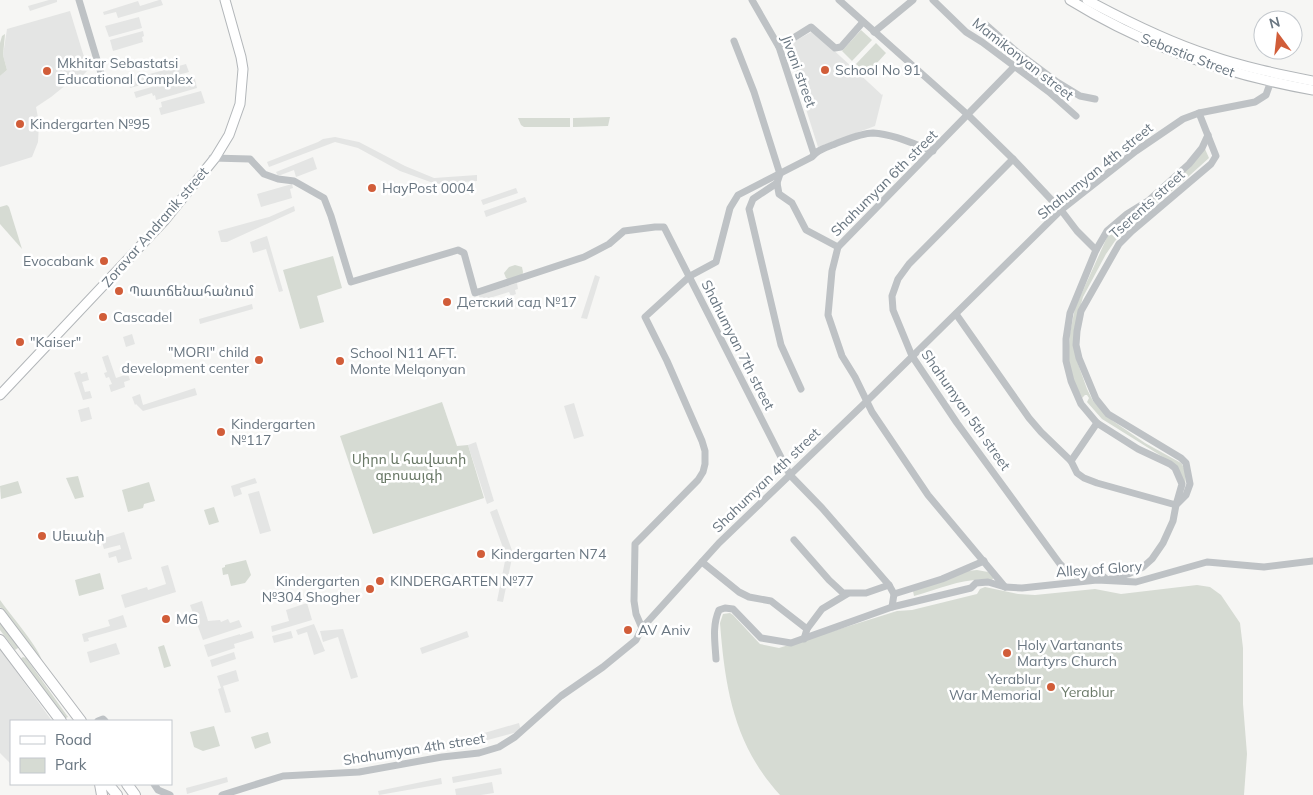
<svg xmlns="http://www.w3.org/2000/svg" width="1313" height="795" font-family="Mulish,'Noto Sans Armenian',sans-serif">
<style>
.built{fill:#e4e5e4}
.green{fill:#d6dbd3}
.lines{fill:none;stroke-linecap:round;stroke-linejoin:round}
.major-casing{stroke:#b2b6b9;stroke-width:11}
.highway-casing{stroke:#b2b5b8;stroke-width:12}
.minor{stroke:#bec2c5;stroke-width:7}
.major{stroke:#fff;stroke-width:9}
.highway{stroke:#fff;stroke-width:10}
.poi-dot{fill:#d15d39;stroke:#fff;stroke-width:2}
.labels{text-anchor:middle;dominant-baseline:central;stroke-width:5;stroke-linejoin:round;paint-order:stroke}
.street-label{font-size:14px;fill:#697681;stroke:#fff}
.poi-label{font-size:14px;fill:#697681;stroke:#fff;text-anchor:start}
.park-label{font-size:14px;fill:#6a7967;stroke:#fff}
</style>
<rect width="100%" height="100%" fill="#f6f6f4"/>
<g class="built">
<path d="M49 0H57V2L30 11 28 6Z"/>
<path d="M159 0H161L163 5 118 18 116 12 104 15 103 12 138 1 140 6Z"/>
<path d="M70 11 88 70 83 75 72 80 51 97 36 107 39 123 38 142 32 157 0 167V76L7 70 3 55 7 29Z"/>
<path d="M139 17 142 28 109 37 105 26Z"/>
<path d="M143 31 144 36 142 37 143 42 113 51 110 40Z"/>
<path d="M813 31 882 95 883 94 875 126 818 147 786 46Z"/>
<path d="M186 64 189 72 130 88 128 80Z"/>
<path d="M194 75 197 88 156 100 155 95 153 96 152 93 136 98 134 92Z"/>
<path d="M201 91 205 103 161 115 159 108 162 107 161 102Z"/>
<path d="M335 137 359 142 405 166 434 178 477 175V181L436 184 400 171 358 148 335 142 269 167 267 162 318 142 323 139Z"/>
<path d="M313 157 317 169 296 177 294 170 278 176 276 172Z"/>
<path d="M292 184 293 188 290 189 292 198 261 207 257 194Z"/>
<path d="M516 188 518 193 483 205 481 200Z"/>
<path d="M525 197 527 202 486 217 484 211Z"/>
<path d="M294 206 295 211 227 242H221L218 231 269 217Z"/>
<path d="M267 236 283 291 279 292 266 249 253 253 250 242Z"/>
<path d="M595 275 600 277 587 319 581 318Z"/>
<path d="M517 283 518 289 515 290 516 294 511 296 509 292 480 301 479 295Z"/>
<path d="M252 304 253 309 200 324 199 319Z"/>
<path d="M132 334 135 344 126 347 123 337Z"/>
<path d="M108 355 116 378 128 374 130 380 124 382 125 387 111 392 109 385 112 384 109 377 106 378 104 373 107 372 102 357Z"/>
<path d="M80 371 81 374 87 372 89 380 82 382 85 392 90 391 92 398 83 400 74 373Z"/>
<path d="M195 388 197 395 143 411 136 404 135 405 132 397 140 394 143 405Z"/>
<path d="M574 403 584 436 574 439 564 406Z"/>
<path d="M89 407 92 419 81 422 78 410Z"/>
<path d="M476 442 494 501 487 504 468 445Z"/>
<path d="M255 478 257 483 240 488 242 494 234 497 231 486Z"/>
<path d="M259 491 271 531 260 534 248 494Z"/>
<path d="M497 509 513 553 503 602 497 601 506 556 490 512Z"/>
<path d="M124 532 132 559 118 563 116 556 109 558 108 553 121 549 120 545 104 549 101 539Z"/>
<path d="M168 565 176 592 125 608 121 595 147 587 148 590 166 584 161 567Z"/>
<path d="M202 601 208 621 220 620 221 622 228 619 230 623 239 620 242 627 203 640 190 605Z"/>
<path d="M307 603 312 620 272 632 271 626 289 621 286 610Z"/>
<path d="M123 615 127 627 88 638 89 641 84 642 82 634 110 626 108 620Z"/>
<path d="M314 624 325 651 314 655 307 632 298 635 296 630Z"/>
<path d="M343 629 358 677 351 679 338 637 323 642 320 631Z"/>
<path d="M252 631 254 638 234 644 235 648 208 657 204 645 240 634V635Z"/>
<path d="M291 631 293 638 274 643 272 636Z"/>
<path d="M467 631 469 637 422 654 420 648Z"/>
<path d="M116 643 120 654 90 663 87 652Z"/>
<path d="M0 649 52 721H11V764L0 753Z"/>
<path d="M234 652 236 659 212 667 210 660Z"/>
<path d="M236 670 239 681 223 686 231 712 225 713 218 689 221 688 217 676Z"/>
<path d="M519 723 521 731 469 745 467 738Z"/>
<path d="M501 768 502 774 453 783 452 777Z"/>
<path d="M227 777 228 782 187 794 186 788Z"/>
<path d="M441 778 442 784 379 795 378 791Z"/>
<path d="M492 782 494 793 481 795H456L455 789Z"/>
</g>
<g class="green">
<path d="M861 30 872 40 852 61 842 51Z"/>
<path d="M5 34 3 55 7 70 0 76V43L2 36Z"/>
<path d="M993 37 1012 52V55L1007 56 992 43 991 40Z"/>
<path d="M876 43 886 53 867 74 856 64Z"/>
<path d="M1017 59H1021L1048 79 1049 84 1045 85 1016 63Z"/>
<path d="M610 117 608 126 573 127V118Z"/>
<path d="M518 118H570V127H524L521 125Z"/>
<path d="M1205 149 1209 158 1179 185 1137 219 1115 241 1106 254 1083 297 1074 330 1077 361 1087 389 1093 401 1113 421 1145 443 1181 463C1187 470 1186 482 1184 490L1171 462 1102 419 1087 402 1089 398 1087 395H1085L1082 398 1072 377 1068 359 1070 333 1075 308 1109 233 1125 219 1139 211 1157 197V195Z"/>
<path d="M7 205 9 207 22 249 0 224V207Z"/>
<path d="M333 256 342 288 317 296 324 322 300 329 283 270Z"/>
<path d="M515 265 522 267 523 272 522 277 509 280 506 278 504 273 509 267Z"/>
<path d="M442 402 457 446 468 445 484 498 373 534 340 436Z"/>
<path d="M78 476 84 497 75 499 66 478Z"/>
<path d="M18 481 22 493 1 499 0 486Z"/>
<path d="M149 482 155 501 144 504 143 508 128 512 122 490Z"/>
<path d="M214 507 219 522 209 525 204 510Z"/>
<path d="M246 560 251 575 245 583 231 586 228 574 223 575 222 568 225 567V565Z"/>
<path d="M977 570 988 572 994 577 992 580C964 577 940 589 914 596L913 591 968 571Z"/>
<path d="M100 573 104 589 79 596 75 580Z"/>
<path d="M1197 585 1210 587 1221 595 1240 623 1243 648V704L1247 754 1244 795H780C734 745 725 688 720 623L723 614 730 613 733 615 760 644 779 648 897 611 912 610 977 594 980 589 985 587 1018 594 1035 595 1095 589 1121 594Z"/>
<path d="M0 600C8 612 45 654 43 666L0 607Z"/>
<path d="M0 623 18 647V648L15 650 0 630Z"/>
<path d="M164 645 171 666 164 668 158 647Z"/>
<path d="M23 657 26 658 68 717 64 719 20 659Z"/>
<path d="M214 726 220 746 203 751 194 747 190 732Z"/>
<path d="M268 732 271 743 255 749 251 737Z"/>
</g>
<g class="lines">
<defs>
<g id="major">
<path d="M1070 0C1145 46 1227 75 1313 90"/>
<path d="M1087 0C1126 21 1166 41 1209 55 1243 67 1278 74 1313 81"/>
<path d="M0 395 164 221 215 158 229 135 240 104 243 69 241 57 225 0"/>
</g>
<g id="highway">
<path d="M0 614 81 721"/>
<path d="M0 640 61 721"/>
<path d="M100 784 102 795"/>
<path d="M108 784 117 795"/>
<path d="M127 784 135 795"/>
</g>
</defs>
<use href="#major" class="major-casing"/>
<use href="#highway" class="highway-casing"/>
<g class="minor">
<path d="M79 0 101 73"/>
<path d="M752 0 779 47 814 154"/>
<path d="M839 0 968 115 1013 159 1061 210 1077 231 1096 250"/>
<path d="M933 0 966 32 982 42 1049 92 1076 116"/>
<path d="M986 25 1017 52 1057 82 1080 96 1095 99"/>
<path d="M874 32 913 0"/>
<path d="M734 41 754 92 780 174 777 183 779 194 792 203 806 230 838 247"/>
<path d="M779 47 811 27 835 48 841 47 863 22"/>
<path d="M212 158 250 159 264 174 278 179 294 181 324 198 331 216 351 282 458 250 464 253 475 293 584 257 609 244 624 231 655 227H664L790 475 822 508 889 585 894 594 892 607"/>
<path d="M1013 159 909 264 898 279 892 296 893 310 912 356 957 423 1060 564C1064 568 1067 572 1073 574 1085 578 1098 568 1107 580L1128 574 1143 567 1152 559 1163 543 1173 521 1176 505 1186 495 1190 484 1186 463 1181 458 1108 414 1096 399 1079 358 1076 345 1077 331 1081 311 1119 244 1132 231 1211 164 1216 156 1199 113"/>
<path d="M777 183 753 199 749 209 781 345 801 389"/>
<path d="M956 314 1029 418 1041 432 1071 461 1077 473 1084 478 1097 483 1176 505 1182 484 1175 468 1170 464 1138 449 1097 423 1081 404 1071 381 1066 361V339L1070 313 1096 250 1107 231 1127 214 1148 201 1189 164 1202 148 1208 135"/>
<path d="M1071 461 1097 423"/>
<path d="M794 540 829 580 843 593H866L889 585"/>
<path d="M702 562 739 592 749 597 771 601 807 629 804 639"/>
<path d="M1005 587 928 495 872 412 855 377 842 356 828 315 832 271 838 247 1014 67"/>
<path d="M894 594 942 579 984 561"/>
<path d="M642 628 636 614 634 601 635 544 698 480 703 472 705 464V451L702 441 667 361 645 317 690 276 716 262 730 208 738 195 812 157C817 150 827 147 835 144 846 140 861 133 873 133 893 134 914 144 933 151"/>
<path d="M807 629 822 609 847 594"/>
<path d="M716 659C715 642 712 626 719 610L725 608 733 609 761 638 791 643 892 607 971 588 976 583 988 582 1005 587 1022 588 1097 580 1136 582 1207 562 1264 567 1313 561"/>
<path d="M98 721 103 719 105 721"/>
<path d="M154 784 158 790 170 795"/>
<path d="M222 795 283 776 359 772 442 757 479 753 499 747 515 737 561 696 603 667 636 640 642 628 719 543 867 401 1061 210 1136 151 1183 119 1199 113 1255 102 1266 95 1272 78"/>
</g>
<use href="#major" class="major"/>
<use href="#highway" class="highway"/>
</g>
<g class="poi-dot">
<circle cx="825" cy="70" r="5"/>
<circle cx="47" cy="71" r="5"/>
<circle cx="20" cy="124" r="5"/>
<circle cx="372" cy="188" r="5"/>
<circle cx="104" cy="261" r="5"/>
<circle cx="119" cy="291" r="5"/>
<circle cx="447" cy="302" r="5"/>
<circle cx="103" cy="317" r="5"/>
<circle cx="20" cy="342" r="5"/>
<circle cx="259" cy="360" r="5"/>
<circle cx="340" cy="361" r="5"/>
<circle cx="221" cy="432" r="5"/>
<circle cx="42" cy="536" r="5"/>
<circle cx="481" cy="554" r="5"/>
<circle cx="380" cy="581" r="5"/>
<circle cx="370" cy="589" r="5"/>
<circle cx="166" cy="619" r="5"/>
<circle cx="628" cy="630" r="5"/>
<circle cx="1007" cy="653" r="5"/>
<circle cx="1051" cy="687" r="5"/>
</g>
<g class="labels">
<g class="street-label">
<text transform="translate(1188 55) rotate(21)">Sebastia Street</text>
<text transform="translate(1023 59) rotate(38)">Mamikonyan street</text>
<text transform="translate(799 71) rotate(70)">Jivani street</text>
<text transform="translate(1095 171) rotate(-39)">Shahumyan 4th street</text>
<text transform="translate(884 183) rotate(-45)">Shahumyan 6th street</text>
<text transform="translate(1147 204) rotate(-42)">Tserents street</text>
<text transform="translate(155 227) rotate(-49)">Zoravar Andranik street</text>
<text transform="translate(738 345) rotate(63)">Shahumyan 7th street</text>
<text transform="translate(966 410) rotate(55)">Shahumyan 5th street</text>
<text transform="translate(766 480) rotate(-44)">Shahumyan 4th street</text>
<text transform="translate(1099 569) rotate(-4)">Alley of Glory</text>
<text transform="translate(414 749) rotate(-9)">Shahumyan 4th street</text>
</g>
<g class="poi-label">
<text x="57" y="63">Mkhitar Sebastatsi<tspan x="57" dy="16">Educational Complex</tspan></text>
<text x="835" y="70">School No 91</text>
<text x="30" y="124">Kindergarten №95</text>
<text x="382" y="188">HayPost 0004</text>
<text x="94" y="261" text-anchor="end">Evocabank</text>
<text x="129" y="291">Պատճենահանում</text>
<text x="457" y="302">Детский сад №17</text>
<text x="113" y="317">Cascadel</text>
<text x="30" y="342">"Kaiser"</text>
<text x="249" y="352" text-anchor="end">"MORI" child<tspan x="249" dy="16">development center</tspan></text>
<text x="350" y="353">School N11 AFT.<tspan x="350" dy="16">Monte Melqonyan</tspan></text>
<text x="231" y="424">Kindergarten<tspan x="231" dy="16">№117</tspan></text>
<text x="52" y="536">Սեւանի</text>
<text x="491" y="554">Kindergarten N74</text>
<text x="360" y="581" text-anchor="end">Kindergarten<tspan x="360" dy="16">№304 Shogher</tspan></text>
<text x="390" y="581">KINDERGARTEN №77</text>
<text x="176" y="619">MG</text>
<text x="638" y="630">AV Aniv</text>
<text x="1017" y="645">Holy Vartanants<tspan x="1017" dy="16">Martyrs Church</tspan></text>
<text x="1041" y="679" text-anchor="end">Yerablur<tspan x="1041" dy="16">War Memorial</tspan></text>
</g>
<g class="park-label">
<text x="409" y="459">Սիրո և հավատի<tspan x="409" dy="16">զբոսայգի</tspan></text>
<text x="1088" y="692">Yerablur</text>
</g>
</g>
<rect x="10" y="720" width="162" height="65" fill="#ffffff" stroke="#c3c8cd"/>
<rect x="20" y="736" width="25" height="8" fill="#ffffff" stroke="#c3c8cd"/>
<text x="55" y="745" font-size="15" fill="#697681">Road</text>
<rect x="20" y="758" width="25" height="15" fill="#d6dbd3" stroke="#c3c8cd"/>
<text x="55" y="770" font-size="15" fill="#697681">Park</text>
<g transform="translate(1278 35) rotate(345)"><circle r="24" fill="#ffffff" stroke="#c3c8cd"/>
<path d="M0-4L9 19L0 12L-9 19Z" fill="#d15d39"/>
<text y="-8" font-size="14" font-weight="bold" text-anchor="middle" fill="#697681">N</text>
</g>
</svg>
